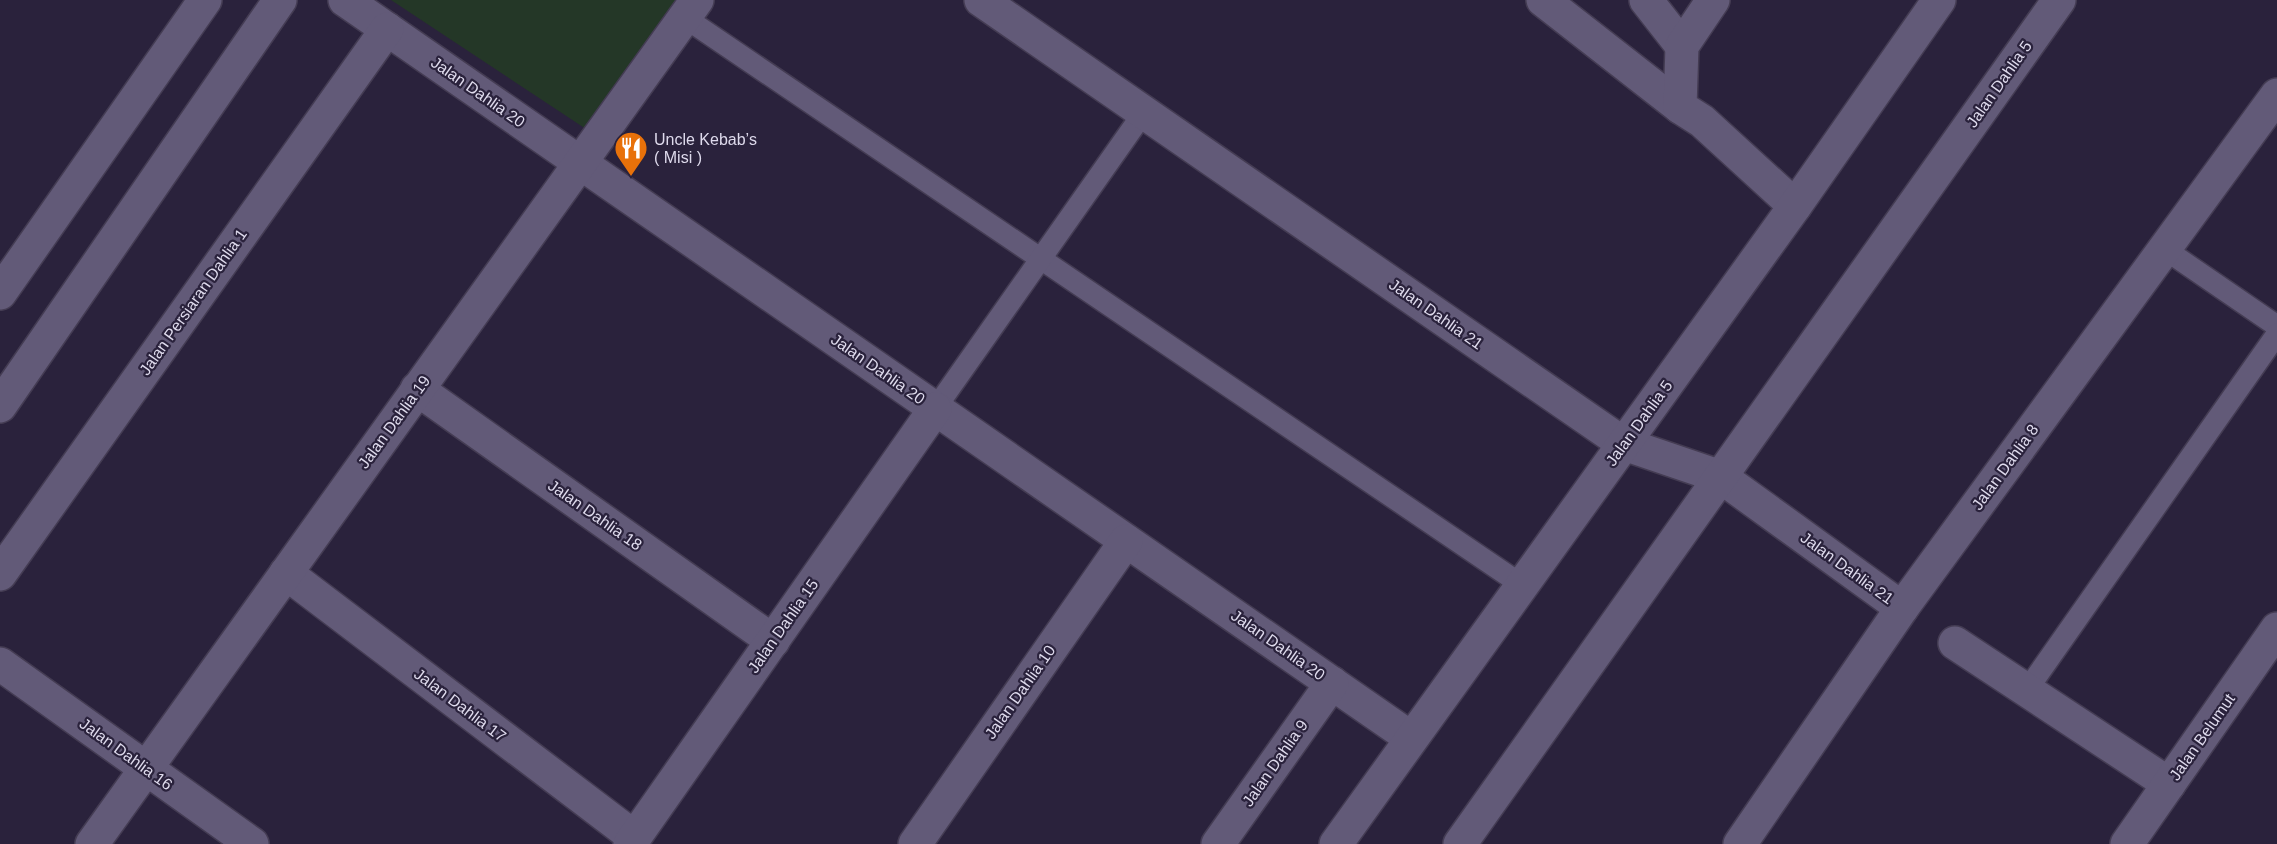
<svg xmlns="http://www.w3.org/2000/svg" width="2277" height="844" font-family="Arial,sans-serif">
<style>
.green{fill:#243727}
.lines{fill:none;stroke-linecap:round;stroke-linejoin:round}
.lane-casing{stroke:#443c53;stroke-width:24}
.street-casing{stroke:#443c53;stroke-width:36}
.secondary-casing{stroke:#443c53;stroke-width:36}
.lane{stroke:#625a78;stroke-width:21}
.street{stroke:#625a78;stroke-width:33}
.secondary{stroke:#625a78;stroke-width:33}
.labels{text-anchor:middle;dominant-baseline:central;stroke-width:4.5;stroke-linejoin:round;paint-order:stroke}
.street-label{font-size:16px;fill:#dedaec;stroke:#2a223c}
.poi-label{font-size:16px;fill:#dedaec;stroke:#2a223c;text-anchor:start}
</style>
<rect width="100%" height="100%" fill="#2a223c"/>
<path class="green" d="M391 0H682L589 131Z"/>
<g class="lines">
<defs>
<g id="lane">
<path d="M684 17 1522 585"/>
<path d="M2166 250 2277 326"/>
<path d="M935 409 1144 112"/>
<path d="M2027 690 2277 334"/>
</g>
<g id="street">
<path d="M345 0 1411 738"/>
<path d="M981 0 1624 444 1721 477 1902 608"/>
<path d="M1543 0 1680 107"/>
<path d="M1646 0 1682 46"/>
<path d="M1713 0 1682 46 1680 107 1702 121 1795 206"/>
<path d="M0 293 205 0"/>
<path d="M417 389 773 641"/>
<path d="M0 406 280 0"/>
<path d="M286 573 634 837"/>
<path d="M0 574 387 29"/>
<path d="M1955 643 2169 784"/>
<path d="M0 664 252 844"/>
<path d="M92 844 697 0"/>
<path d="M630 844 935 409"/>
<path d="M915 844 1126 541"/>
<path d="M1218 844 1332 683"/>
<path d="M1460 844 2059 0"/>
<path d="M1740 844 1902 608 2277 95"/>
<path d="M2127 844 2277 629"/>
</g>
<path id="secondary" d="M1336 844 1795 206 1939 0"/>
</defs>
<use href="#lane" class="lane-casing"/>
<use href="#street" class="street-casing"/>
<use href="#secondary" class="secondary-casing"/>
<use href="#lane" class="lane"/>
<use href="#street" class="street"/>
<use href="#secondary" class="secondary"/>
</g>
<defs>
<symbol id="restaurant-pin" viewBox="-11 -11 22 30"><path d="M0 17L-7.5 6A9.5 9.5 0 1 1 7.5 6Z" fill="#e8710a" stroke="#2a223c"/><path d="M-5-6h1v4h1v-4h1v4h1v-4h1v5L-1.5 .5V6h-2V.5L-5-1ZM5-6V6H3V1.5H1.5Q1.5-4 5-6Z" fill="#fff"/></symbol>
</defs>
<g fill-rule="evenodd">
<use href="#restaurant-pin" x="612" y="129" width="38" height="52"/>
</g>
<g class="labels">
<g class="street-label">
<text transform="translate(1999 84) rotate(-55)">Jalan Dahlia 5</text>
<text transform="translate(478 92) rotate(35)">Jalan Dahlia 20</text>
<text transform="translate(193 302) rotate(-55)">Jalan Persiaran Dahlia 1</text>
<text transform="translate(1436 314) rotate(35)">Jalan Dahlia 21</text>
<text transform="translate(878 369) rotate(35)">Jalan Dahlia 20</text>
<text transform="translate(394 422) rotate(-54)">Jalan Dahlia 19</text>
<text transform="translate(1639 423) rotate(-54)">Jalan Dahlia 5</text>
<text transform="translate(2005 467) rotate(-54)">Jalan Dahlia 8</text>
<text transform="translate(595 515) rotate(35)">Jalan Dahlia 18</text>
<text transform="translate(1847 568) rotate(36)">Jalan Dahlia 21</text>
<text transform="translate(783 626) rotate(-55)">Jalan Dahlia 15</text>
<text transform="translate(1278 645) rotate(35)">Jalan Dahlia 20</text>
<text transform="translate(1020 692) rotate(-55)">Jalan Dahlia 10</text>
<text transform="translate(460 705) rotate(37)">Jalan Dahlia 17</text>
<text transform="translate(2202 737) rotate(-55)">Jalan Belumut</text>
<text transform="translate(126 754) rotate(36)">Jalan Dahlia 16</text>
<text transform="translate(1275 763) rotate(-55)">Jalan Dahlia 9</text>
</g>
<g class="poi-label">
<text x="654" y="139">Uncle Kebab’s<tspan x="654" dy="18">( Misi )</tspan></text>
</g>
</g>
</svg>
